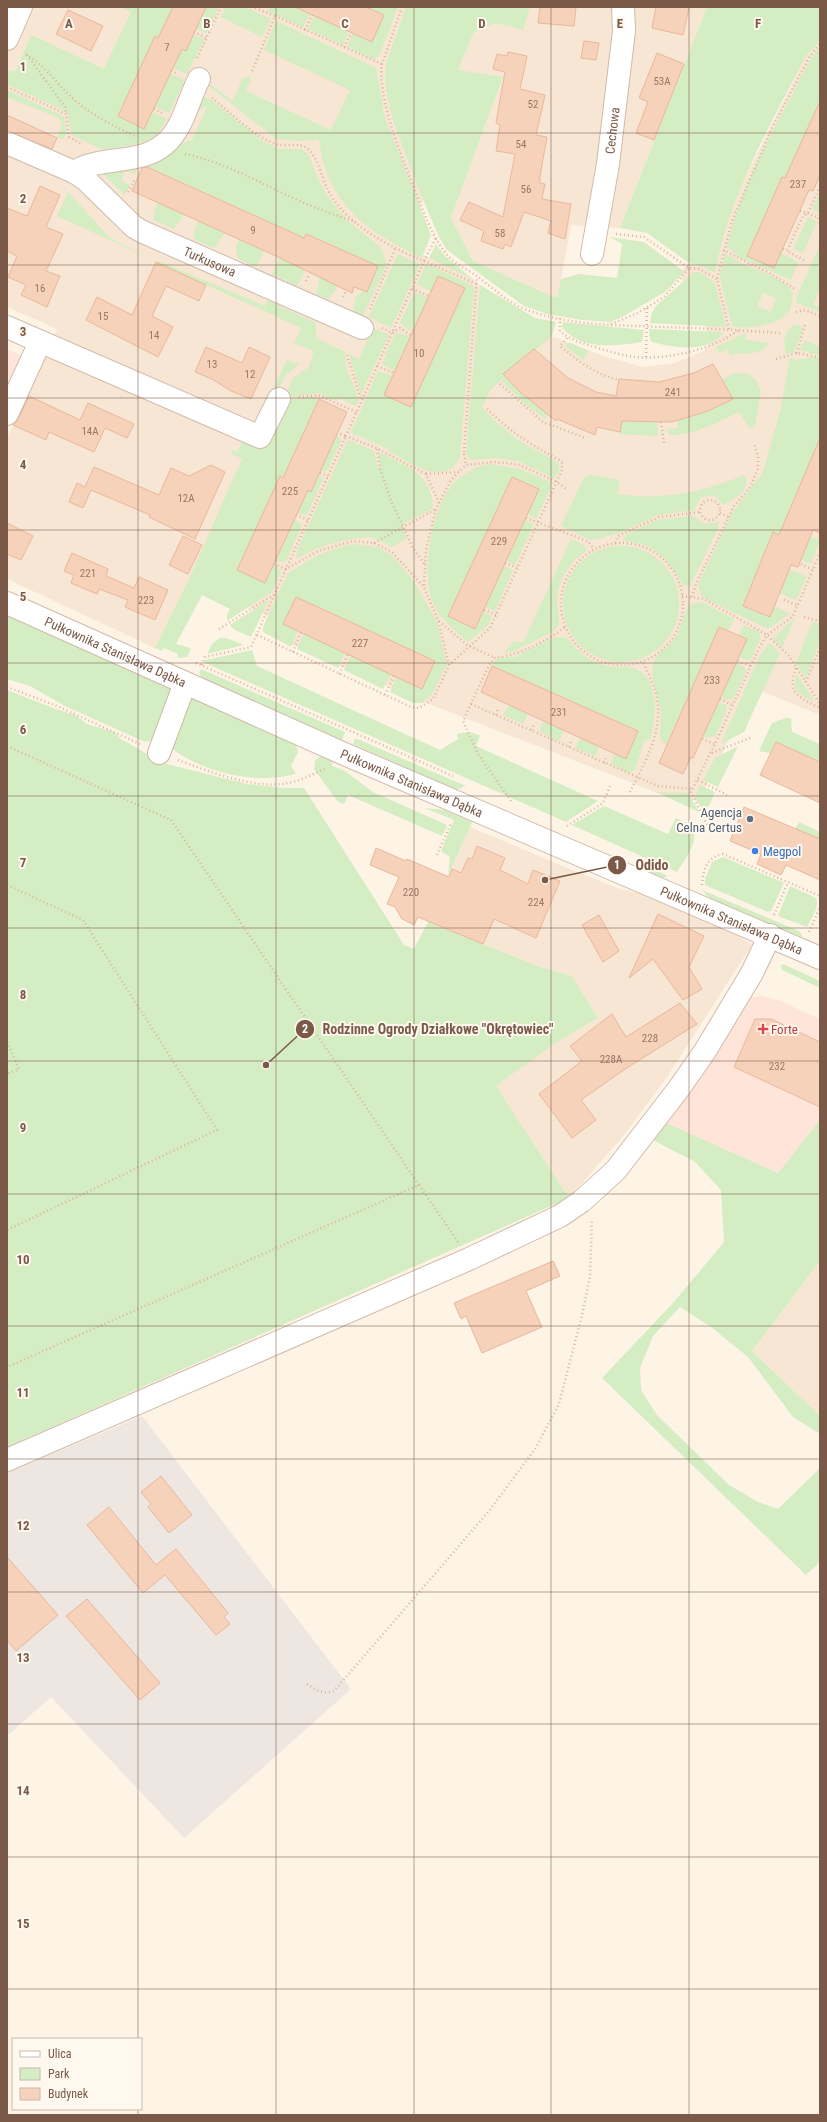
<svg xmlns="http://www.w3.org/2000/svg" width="827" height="2122" font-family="'Roboto Condensed',sans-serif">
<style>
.residential{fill:#f6e6d3}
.commercial{fill:#ffe4d9}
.industrial{fill:#eee6e0}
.green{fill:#d4edc3;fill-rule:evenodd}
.building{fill:#f6d2bb;stroke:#eab79a}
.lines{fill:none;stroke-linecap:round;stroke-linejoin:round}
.minor-casing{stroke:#d1bbaa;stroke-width:24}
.path{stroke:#dbb59e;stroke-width:2.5;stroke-dasharray:1 3;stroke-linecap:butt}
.minor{stroke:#fff;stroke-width:22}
.grid{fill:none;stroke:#7a5948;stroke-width:1;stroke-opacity:0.55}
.service-dot{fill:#5c6f8a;stroke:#fff8ee;stroke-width:1.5}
.shop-dot{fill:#3f7fe0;stroke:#fff8ee;stroke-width:1.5}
.health-dot{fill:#e0444e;stroke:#fff8ee;stroke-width:1.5}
.labels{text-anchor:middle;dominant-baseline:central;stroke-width:4;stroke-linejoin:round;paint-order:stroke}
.number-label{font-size:11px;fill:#997765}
.street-label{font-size:13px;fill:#7a5948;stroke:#fff8ee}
.service-label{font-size:13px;fill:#4e5e75;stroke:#fff8ee;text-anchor:end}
.shop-label{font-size:13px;fill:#366cbe;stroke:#fff8ee;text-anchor:start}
.health-label{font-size:13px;fill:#be3a42;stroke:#fff8ee;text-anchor:start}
.grid-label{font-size:13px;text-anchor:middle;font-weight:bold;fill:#7a5948;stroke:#fff8ee;stroke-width:4;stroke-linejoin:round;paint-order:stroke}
.leader{fill:none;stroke:#7a5948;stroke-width:1.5}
.callout-dot{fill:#7a5948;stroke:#fff8ee;stroke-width:1.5}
.mark-label{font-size:12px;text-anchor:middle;font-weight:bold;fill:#fff}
.callout-label{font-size:14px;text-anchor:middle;font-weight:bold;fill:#7a5948;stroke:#fff8ee;stroke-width:4;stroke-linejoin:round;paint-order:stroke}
</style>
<rect width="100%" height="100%" fill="#fef4e6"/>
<g class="residential">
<path d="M7 7H406L386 63 385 79 394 124 423 201 399 244 472 278 515 322 603 356 643 367 675 363 704 351 712 341 679 273 689 263 700 266 715 273 720 243 742 184 806 56 820 41V715L754 688 699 801 663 795 424 702 263 632 269 617 189 579 155 648 7 579V438L57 329 7 307Z"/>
<path d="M530 7H707L620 228 571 225 561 279 557 297H554L473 261 451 218 503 78 458 71 474 32 496 23 523 29Z"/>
<path d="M470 827 577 872 620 889 638 893 730 931 752 945 669 1074 625 1134 569 1198 496 1086 554 1044 598 1018 572 976 537 966 428 922Z"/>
<path d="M820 1261V1416L752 1351Z"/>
</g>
<g class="commercial">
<path d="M7 349 41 364 7 408Z"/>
<path d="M761 996 778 1000 820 1019V1120L778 1173 664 1122 746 1002 751 998Z"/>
</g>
<path class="industrial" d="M142 1416 351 1689 184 1838 51 1697 7 1736V1473Z"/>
<g class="green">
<path d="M121 7H173L158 38 155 36 118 116 144 128 152 112 167 119 157 135 146 141 133 145 106 149 99 148 72 135 67 112 7 84V72L16 71 31 35 104 69 131 12Z"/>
<path d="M206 7H219L206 34 196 28Z"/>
<path d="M226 7H245L271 19 262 37 221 17Z"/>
<path d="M270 7H295L310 14 303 27 268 12Z"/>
<path d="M366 7H398L379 56 373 59 347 47 353 33 372 42 384 15Z"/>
<path d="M406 7H530L523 30 496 23 474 32 458 70 503 77 451 218 473 261 554 297H557L561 279 579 274 617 278 622 244 610 237 644 242 682 270 683 273 665 292 622 317 610 322 582 320 547 314 524 306 447 250 439 237 418 188 394 124 387 96 385 79 386 63Z"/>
<path d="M707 7H820V41L806 56C770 125 729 196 715 273L700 266 689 263 647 233 620 228Z"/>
<path d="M314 16 348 32 343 45 308 29Z"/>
<path d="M276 21 376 68 385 118 431 235 422 258C367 231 327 205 319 139L302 141 276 139 209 86 208 83 233 101 242 79 250 76 251 80 246 91 331 130 350 90 264 50Z"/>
<path d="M193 34 204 39 187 74 173 68 182 49Z"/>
<path d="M820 47V101L785 178 782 177 747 255 774 268 781 253 798 262 791 280 740 257 727 247C741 181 782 117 812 56Z"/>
<path d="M170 74 185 80 169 113 155 107Z"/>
<path d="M7 90 63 116 67 132 63 139 57 138 62 125 59 118 7 97Z"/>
<path d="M200 95 211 100 264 142 280 149H301L308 154 319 181 329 198 346 219 381 248 387 264 363 316 353 311 356 295 359 296 362 291 367 292 378 266 306 234 304 238 144 165 171 147 192 140 207 107 193 111Z"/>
<path d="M140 161 135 174 125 171 121 181 130 185 124 195 98 169Z"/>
<path d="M68 192 110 238 145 256 57 216Z"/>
<path d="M820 192V213L812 209Z"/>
<path d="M157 203 184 215 174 229 153 220Z"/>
<path d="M808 217 817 221 803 253 793 249Z"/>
<path d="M198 221 225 233 214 248 194 239 195 228Z"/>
<path d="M239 240 264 251 256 267 237 258 236 246Z"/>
<path d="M436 244 445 256 474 280 429 258Z"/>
<path d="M820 244V288L813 304 820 308V312L797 303 796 299Z"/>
<path d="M725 253C745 269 776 272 793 292 792 297 792 305 790 310 783 324 745 331 732 326L721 282 720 275ZM763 293 776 298 771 312 757 306Z"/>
<path d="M398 254 420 264 391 328 369 317Z"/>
<path d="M280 258 292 264 307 266 297 286 272 274Z"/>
<path d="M159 261 265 306 267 300 316 323V338L345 352V364L359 400 356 406 338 398 336 401 318 393 284 398 293 378 309 367 314 351 294 343 301 328 156 262Z"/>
<path d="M430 265 472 285 474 288 460 457 453 468C431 480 409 462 389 451L387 448 351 433 378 371 393 376 411 407 465 288 438 276 431 292 417 284 425 266Z"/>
<path d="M321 272 342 281 328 299 316 294Z"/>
<path d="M694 272H700L715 283 726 327 650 323 652 313 656 306Z"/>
<path d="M480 285 535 318 556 322 552 336 504 375 520 392 548 413 545 419 526 405 501 380 490 391 482 407 495 421 518 440 557 462 560 466 558 472 554 478 518 461 498 458 470 460 466 453Z"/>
<path d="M414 293 428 297 413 332 400 323Z"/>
<path d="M563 322 644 330 642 342C616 346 581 351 562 327Z"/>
<path d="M367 325 389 335 361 394 349 354 359 359 371 331Z"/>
<path d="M795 325 800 326 803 329 794 352 786 354C783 342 783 331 795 325Z"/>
<path d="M649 329 722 332V335C705 353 674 348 652 342L650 339Z"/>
<path d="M395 333 411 336 395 371 382 364Z"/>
<path d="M746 333 745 340 769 343C761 357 744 352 730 355L727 349 719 353 716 347Z"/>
<path d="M805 340 820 347V356L800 350Z"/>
<path d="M567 343H571L589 351 583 360 565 346Z"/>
<path d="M815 357 820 360V438L779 535 773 533 743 606 769 617 774 606 790 614 768 629 704 598 701 595 698 585 732 513 763 472 781 408 790 358 796 360Z"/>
<path d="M287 360 299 364 285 376 263 423 259 420Z"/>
<path d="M735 373 748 374 756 380 761 391 755 426 752 428 749 427 739 412C725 419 683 440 668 434L667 429 678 428 677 421 708 411 733 399 722 380Z"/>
<path d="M315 397 319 399 283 478 280 477 237 570 265 583 274 564 281 572 272 592 227 621V615L230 609 202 595 176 644 191 648 187 657 177 658 178 654 164 648 162 651 155 648 189 579 242 459 231 453 232 450 237 452 243 441 261 448 283 400Z"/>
<path d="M622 421 657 422 658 436 619 434Z"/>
<path d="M337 435 341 441 327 471 320 472Z"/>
<path d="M348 440 374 451 378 468 381 467 378 452C406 465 431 473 433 508L401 525 407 539 391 547C385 544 375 536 368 537 342 540 322 544 298 558L296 556 299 546Z"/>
<path d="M490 464 520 469 553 483 536 519 528 514 539 489 512 477 448 616 475 629 483 612 492 616 489 624 468 642C454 629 437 617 431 598 422 567 432 509 453 484 462 473 476 467 490 464Z"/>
<path d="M319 474 323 479 307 515 297 514 308 490 311 491Z"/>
<path d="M592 475 619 480 618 494C660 501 705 492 744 475 753 490 734 499 723 505L716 496C704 495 697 498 695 510L658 515 622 532 598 539 591 540 561 526 583 480 587 476Z"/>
<path d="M693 516 704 524 718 522 719 526 690 586 683 585C670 559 653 543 623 541L626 535 656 520Z"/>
<path d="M294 519 302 525 286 561 275 562Z"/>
<path d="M525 520 534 524 515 565 507 561Z"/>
<path d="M810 537 820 540 811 564 795 557 806 547Z"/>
<path d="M571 539 583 544 587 550C571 561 558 579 557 599 556 611 564 622 554 631L512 652 504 653 514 641 523 643Z"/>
<path d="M352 544 378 547 392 556 412 579 436 620 447 664 431 695 422 703H413L390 692 396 677 422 688 435 661 296 597 298 631 291 647 263 632V627L288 573 322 553Z"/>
<circle cx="621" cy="604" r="58"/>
<path d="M504 566 513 570 495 611 485 607Z"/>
<path d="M789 570 807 576 796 600 780 593Z"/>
<path d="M269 600 251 637 235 630 230 625Z"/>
<path d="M702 602 734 619 728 631 719 627 666 745 660 739 661 713 652 674 653 665 656 657 672 642 679 632 685 612 690 605Z"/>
<path d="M7 616 170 688 172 694 153 740 145 742 65 706 30 686 7 679Z"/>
<path d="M795 617 782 648 773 639Z"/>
<path d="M813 621 820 624V640L806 678 796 663Z"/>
<path d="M744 625 759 632 761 640 757 645 751 660H746L739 657 747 640 739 636Z"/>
<path d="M304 634 345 653 338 668 297 649Z"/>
<path d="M554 637 567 638C580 654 594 666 616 667 621 667 629 666 634 668 661 678 656 719 650 740L645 739 635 770 629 773 611 764 615 754 626 759 637 731 492 666 497 658 515 657Z"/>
<path d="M220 638H226L244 645 207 654 212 644Z"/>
<path d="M770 643 780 653 744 732 721 744 760 655Z"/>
<path d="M252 650 257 666 440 750 458 739 457 734C466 732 471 731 480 736L476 746 598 801 566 822 205 663V660Z"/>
<path d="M351 655 391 674 383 689 344 670Z"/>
<path d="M736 663 744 667 746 671 734 697 727 700 721 697Z"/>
<path d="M201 669 345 732 342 740 202 678 199 673Z"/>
<path d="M797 674 813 699V701C801 696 790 689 797 674Z"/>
<path d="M7 690 56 709 75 715 87 724 114 732 121 739 163 763 247 784 284 788H304L404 945 414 949 428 922 537 966 572 976 598 1018 554 1044 496 1086 569 1198 7 1447Z"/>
<path d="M188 698H193L296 745 298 752 291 766 296 774C256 785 204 773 171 748Z"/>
<path d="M719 702 726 705 727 709 715 737H703Z"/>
<path d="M509 705 528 714 523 724 503 715Z"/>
<path d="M786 718H791L792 732 820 744V762L776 742 770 753 759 751 772 723Z"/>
<path d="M544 721 564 730 559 741 539 731Z"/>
<path d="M355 738 466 786 456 790 353 744Z"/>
<path d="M580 738 599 747 595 756 575 748Z"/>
<path d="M738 746 718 787 703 780 715 758Z"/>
<path d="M323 755 333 759 332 766 345 771 373 792 447 825 442 836 348 795 344 804 338 802 314 769 315 760Z"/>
<path d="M700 785 715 792 710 804 704 811 695 798Z"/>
<path d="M656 792 688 793 699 812Z"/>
<path d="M604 806 668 834 676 818C681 821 689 823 692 828 701 840 683 862 677 872L572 825Z"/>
<path d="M424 808 444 810 472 822 448 876 450 857 441 851 454 820Z"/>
<path d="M799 822 820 832V839L795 829Z"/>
<path d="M723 857 784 883 771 911 768 912 705 885V879L712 862Z"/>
<path d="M638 862 668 876C654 881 645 873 638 862Z"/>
<path d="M790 886 816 898C820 907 811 919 807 927L778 916Z"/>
<path d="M702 890 799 931 803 937 715 902 709 898Z"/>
<path d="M783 964 820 981V988L782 970 781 966Z"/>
<path d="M820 1120V1261L752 1351 820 1416V1434L793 1417 748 1357 711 1327 680 1307 653 1336 640 1368 641 1390 657 1415 729 1485 758 1502 778 1509 820 1468V1562L806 1575 602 1378 673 1303 724 1242 721 1190 695 1162 651 1139 664 1122 778 1173Z"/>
</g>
<g class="building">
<path d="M173 7H206L186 51 182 49 144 129 118 116 155 36 158 38Z"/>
<path d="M295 7H366L384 15 372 42Z"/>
<path d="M540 7H576L574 26 538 23Z"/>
<path d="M656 7H689L683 35 652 28Z"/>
<path d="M68 10 103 26 91 51 56 34Z"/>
<path d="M584 41 599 43 596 60 581 58Z"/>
<path d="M508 52 527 56 520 89 545 95 536 135 547 137 540 176V183L545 184 542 199 571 204 565 239 548 233 551 221 524 212 511 247 505 244 503 249 481 241 484 231 460 220 469 202 503 217 515 154 496 151 500 125 496 123 505 72 493 69 497 54 507 56Z"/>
<path d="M657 53 684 64 654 140 636 133 648 102 639 98Z"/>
<path d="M820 101V175L813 191 809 190 774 268 747 256 782 177 785 178Z"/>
<path d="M7 115 57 138 52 149 7 131Z"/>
<path d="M147 167 304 238 306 234 378 266 367 292 354 287 352 293 276 256 132 191 142 168Z"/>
<path d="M40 186 60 195 46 227 63 234 46 271 60 276 47 307 21 295 26 285 8 277 17 256 7 251V208L27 216Z"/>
<path d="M156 262 206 285 199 301 166 286 152 316 173 327 158 357 86 320 97 297 132 315Z"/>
<path d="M438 276 465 288 411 407 384 395Z"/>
<path d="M206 347 242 363 249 347 270 357 251 399 231 391 212 379 195 372Z"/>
<path d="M534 349 568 378 596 392 616 396 619 379 659 382 694 373 713 364 733 399 708 411 672 422 622 421 620 432 597 427 595 435 557 419 556 421 520 392 503 374Z"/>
<path d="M29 396 80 420 88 403 134 424 127 438 105 428 94 452 49 432 46 440 13 425 18 419Z"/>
<path d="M319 399 347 412 311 492 308 490 265 583 237 570 280 476 283 478Z"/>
<path d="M820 438V533L813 530 798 567 791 565 770 617 743 606 773 532 779 535Z"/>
<path d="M211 465 225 472 195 539 149 517 150 515 91 490 83 508 69 502 77 483 85 487 94 467 159 495 171 468 189 476Z"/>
<path d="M512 477 539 489 475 629 448 616Z"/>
<path d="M7 523 33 536 21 560 7 554Z"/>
<path d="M183 536 202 545 188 574 169 565Z"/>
<path d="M72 553 108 569 106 576 134 588 139 577 168 590 155 620 125 607 128 600 99 589 97 594 71 583 74 575 64 571Z"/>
<path d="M296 597 435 661 422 689 283 624Z"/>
<path d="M719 627 747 639 693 758 691 757 683 774 659 763Z"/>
<path d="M492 666 638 731 626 759 481 692Z"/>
<path d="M776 742 820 762V803L760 775Z"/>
<path d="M744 807 820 839V880L786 865 781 875 757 864 761 854 730 841Z"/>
<path d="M477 846 505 858 500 870 528 884 533 870 560 881 536 938 494 919 483 944 418 917 414 925 402 919 395 907 387 904 399 877 370 865 376 848 406 861 407 859 449 877 452 869 461 873 468 858 472 859Z"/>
<path d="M658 914 704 936 689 967 702 989 683 1000 653 959 629 978Z"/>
<path d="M599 915 619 951 603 962 582 925Z"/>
<path d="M680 1003 697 1024 625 1069 581 1100 596 1120 572 1138 539 1094 582 1061 570 1046 612 1014 626 1037Z"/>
<path d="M755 1019H771L820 1042V1107L734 1067Z"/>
<path d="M553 1261 560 1276 526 1291 542 1327 482 1353 466 1316 461 1319 454 1303Z"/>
<path d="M161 1476 192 1515 169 1533 148 1507 151 1504 141 1492Z"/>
<path d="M109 1507 156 1565 176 1549 228 1613 224 1617 230 1624 216 1635 165 1575 143 1593 87 1525Z"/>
<path d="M7 1557 58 1615 16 1651 7 1640Z"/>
<path d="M87 1599 160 1683 140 1700 66 1616Z"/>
</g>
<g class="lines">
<defs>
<g id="minor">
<path d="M7 39 21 7"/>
<path id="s1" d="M7 143 74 172 85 179 134 227 143 232 362 328"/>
<path d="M74 172C103 154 144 167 169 140 184 124 189 98 199 79"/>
<path id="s2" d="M592 254 608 164 624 31 623 7"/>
<path d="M7 327 260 437 279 399"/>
<path d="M7 414 40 342"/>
<path id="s3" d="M7 603 342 753 820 958"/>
<path d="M159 753 185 683"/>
<path d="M7 1460 469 1259 560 1216 582 1201 616 1170 680 1087 705 1051 752 973 770 935"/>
</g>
</defs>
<use href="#minor" class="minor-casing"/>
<g class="path">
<path d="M402 7 382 64C377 94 399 150 410 178 421 204 430 235 448 256 456 265 469 270 478 277 492 287 506 301 522 308 567 326 615 325 662 327 701 328 740 330 780 333"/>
<path d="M275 16 382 64"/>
<path d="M305 30 312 15"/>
<path d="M194 32 207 38"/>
<path d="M344 47 351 33"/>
<path d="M26 54C47 67 60 88 78 103 96 117 115 127 135 136"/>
<path d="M27 55 65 107 66 113"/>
<path d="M197 58 221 7"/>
<path d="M171 71 178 74"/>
<path d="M252 71 275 16 253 7"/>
<path d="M7 87 66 114 69 137 83 145"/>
<path d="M212 98C230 112 254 137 276 144 286 147 301 142 308 149 318 158 322 178 328 190 346 225 390 247 424 261L436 238"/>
<path d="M154 109 162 113"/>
<path d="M185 154C227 163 264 185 304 203 321 210 338 216 356 222"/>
<path d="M128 192 135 179"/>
<path d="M800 211 818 217 820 224"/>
<path d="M616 234 644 237 689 268 699 269 717 279"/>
<path d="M783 249 787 251"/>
<path d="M723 250 771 274 795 289"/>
<path d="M804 260 787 251 803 216 808 213 820 186"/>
<path d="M306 281 309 275"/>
<path d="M412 289 429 296"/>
<path d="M343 297 346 291"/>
<path d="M370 309 395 249"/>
<path d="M796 312 805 310 820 316"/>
<path d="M560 318V331C570 340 582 343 595 347 608 351 621 355 634 357 668 360 711 350 739 330"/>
<path d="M611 324 638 313 664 297 689 268"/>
<path d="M382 328 392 333 400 328 411 335"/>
<path d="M729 329 717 279 732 221 772 128 810 56 820 44"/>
<path d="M567 338 560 346C578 361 596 375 619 380"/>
<path d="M797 353 805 325"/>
<path d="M347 355 361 400"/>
<path d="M646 357 647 308"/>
<path d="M776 359 797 353 820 358"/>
<path d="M377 366 394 373"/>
<path d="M500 384 543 422 586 438"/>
<path d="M299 397 318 395 356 412"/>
<path d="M661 422 664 443"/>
<path d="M377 449 380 468 391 501 413 548 425 565"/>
<path d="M464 452 477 277"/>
<path d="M464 454 466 465"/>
<path d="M320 473 328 476"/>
<path d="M426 474 459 472"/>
<circle cx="710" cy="510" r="10"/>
<path d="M439 503 426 474 376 448 346 436 424 261 477 284"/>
<path d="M720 513 728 517"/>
<path d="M296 515 308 520"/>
<path d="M526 518 587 541 594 548"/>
<path d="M374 543 436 509"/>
<path d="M615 543 618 536 659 517 701 512"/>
<circle cx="622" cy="604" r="61"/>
<path d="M505 563 518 568"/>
<path d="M274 564 286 569 346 436 338 433"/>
<path d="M801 564 813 570"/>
<path d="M682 596 704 599 767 635 789 656 806 682"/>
<path d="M692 597 696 584 734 506 751 486 758 468V456L754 444"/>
<path d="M784 600 797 605"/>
<path d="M484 610 496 615"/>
<path d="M804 617 820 621"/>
<path d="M439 621 467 645 495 658"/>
<path d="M219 629 275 594"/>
<path d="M257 635 411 707 419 708 433 699 449 665 490 628 562 470V463L559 460C529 444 511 432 486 408"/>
<path d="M820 648 806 682 820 704"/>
<path d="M293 652 301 632"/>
<path d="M738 661 750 666"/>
<path d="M196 663 453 776"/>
<path d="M202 665 205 657 251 647 286 569 318 551 353 541 374 543 392 552 424 587"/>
<path d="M449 665 438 620 424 587 426 550 436 509 451 480 466 465 493 462 507 463 520 465 557 482 567 490"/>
<path d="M796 668C786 693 800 698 820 708"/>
<path d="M339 674 348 654"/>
<path d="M7 687 57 706 140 744"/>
<path d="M385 695 394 676"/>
<path d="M720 699 733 705"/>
<path d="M471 704 658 786 693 789"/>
<path d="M496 715 498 708"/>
<path d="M531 730 534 725"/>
<path d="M702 739 715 744"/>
<path d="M7 746 171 820 419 1185 7 1367"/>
<path d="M569 747 571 741"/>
<path d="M712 753 752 737"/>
<path d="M178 760C209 771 254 790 288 783 300 781 313 774 325 769"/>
<path d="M604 763 606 757"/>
<path d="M698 780 727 795"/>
<path d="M630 792C644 764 663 732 657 699 655 686 648 674 643 662"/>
<path d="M511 801 478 754 463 721 489 665 495 658C520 655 545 642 565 627"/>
<path d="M707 825 691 792 715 744 759 648 767 635 793 616 820 553"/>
<path d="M567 826 603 803 611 784"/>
<path d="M437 855 451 823"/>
<path d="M7 885 83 920 217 1130 7 1230"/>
<path d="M702 885C703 870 707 857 723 854L820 896"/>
<path d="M774 915 788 882"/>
<path d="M809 932 820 907"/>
<path d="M7 1042 19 1069 7 1074"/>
<path d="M419 1185 458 1242"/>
<path d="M307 1684C316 1690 323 1695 334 1691L489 1511 535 1449 559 1404 582 1315 590 1277 592 1219"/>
</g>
<use href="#minor" class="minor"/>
</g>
<path class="grid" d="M138 7V2039M276 7V2115M414 7V2115M551 7V2115M689 7V2115M7 133H820M7 265H820M7 398H820M7 530H820M7 663H820M7 796H820M7 928H820M7 1061H820M7 1194H820M7 1326H820M7 1459H820M7 1592H820M7 1724H820M7 1857H820M7 1989H820M138 2109V2115"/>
<circle class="service-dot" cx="750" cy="819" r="4"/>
<circle class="shop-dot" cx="755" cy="851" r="4"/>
<path class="health-dot" d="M761 1023h4v4h4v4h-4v4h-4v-4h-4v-4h4z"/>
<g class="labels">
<g class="number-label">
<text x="167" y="47">7</text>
<text x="662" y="81">53A</text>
<text x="533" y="104">52</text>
<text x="521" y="144">54</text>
<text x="798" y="184">237</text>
<text x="526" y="189">56</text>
<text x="253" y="230">9</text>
<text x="500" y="233">58</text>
<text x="40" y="288">16</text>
<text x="103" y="316">15</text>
<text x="154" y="335">14</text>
<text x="419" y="353">10</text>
<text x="212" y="364">13</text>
<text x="250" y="374">12</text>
<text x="673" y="392">241</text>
<text x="90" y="431">14A</text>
<text x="290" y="491">225</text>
<text x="186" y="498">12A</text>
<text x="499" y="541">229</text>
<text x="88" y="573">221</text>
<text x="146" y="600">223</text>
<text x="360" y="643">227</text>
<text x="712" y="680">233</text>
<text x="559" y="712">231</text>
<text x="411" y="892">220</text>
<text x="536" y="902">224</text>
<text x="650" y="1038">228</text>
<text x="611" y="1059">228A</text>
<text x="777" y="1066">232</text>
</g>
<g class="street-label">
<text stroke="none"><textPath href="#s2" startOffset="125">Cechowa</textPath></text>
<text stroke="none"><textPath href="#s1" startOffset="238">Turkusowa</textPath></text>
<text stroke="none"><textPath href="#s3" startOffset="119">Pułkownika Stanisława Dąbka</textPath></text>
<text stroke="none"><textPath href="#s3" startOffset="443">Pułkownika Stanisława Dąbka</textPath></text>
<text stroke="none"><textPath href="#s3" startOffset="791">Pułkownika Stanisława Dąbka</textPath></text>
</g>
<g class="service-label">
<text x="742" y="812">Agencja<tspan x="742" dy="15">Celna Certus</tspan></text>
</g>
<g class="shop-label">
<text x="763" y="851">Megpol</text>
</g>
<g class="health-label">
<text x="771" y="1029">Forte</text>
</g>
</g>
<g class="grid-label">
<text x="69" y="28">A</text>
<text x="207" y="28">B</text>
<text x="345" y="28">C</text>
<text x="482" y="28">D</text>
<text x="620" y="28">E</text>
<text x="758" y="28">F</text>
<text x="23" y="71">1</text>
<text x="23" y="203">2</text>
<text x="23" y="336">3</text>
<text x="23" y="469">4</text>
<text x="23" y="601">5</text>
<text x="23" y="734">6</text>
<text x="23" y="867">7</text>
<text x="23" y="999">8</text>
<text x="23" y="1132">9</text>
<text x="23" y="1264">10</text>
<text x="23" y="1397">11</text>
<text x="23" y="1530">12</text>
<text x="23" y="1662">13</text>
<text x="23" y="1795">14</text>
<text x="23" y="1928">15</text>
</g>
<path class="leader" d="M545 880L617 865M266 1065L305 1029"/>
<g class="callout-dot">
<circle cx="545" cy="880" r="4"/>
<circle cx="266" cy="1065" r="4"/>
<circle cx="617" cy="865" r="10"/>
<circle cx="305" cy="1029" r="10"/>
</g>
<g class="mark-label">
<text x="617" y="869">1</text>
<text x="305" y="1033">2</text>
</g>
<g class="callout-label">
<text x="652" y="870">Odido</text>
<text x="438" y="1034">Rodzinne Ogrody Działkowe "Okrętowiec"</text>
</g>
<rect width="827" height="2122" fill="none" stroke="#7a5948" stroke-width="16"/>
<rect x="12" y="2038" width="130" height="72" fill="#fff8ee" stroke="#cab8ac"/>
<rect x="20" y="2051" width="20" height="6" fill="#ffffff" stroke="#cab8ac"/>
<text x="48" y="2058" font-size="12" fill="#7a5948">Ulica</text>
<rect x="20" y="2068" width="20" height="12" fill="#d4edc3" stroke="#cab8ac"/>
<text x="48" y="2078" font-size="12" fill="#7a5948">Park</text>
<rect x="20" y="2088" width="20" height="12" fill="#f6d2bb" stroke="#cab8ac"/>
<text x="48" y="2098" font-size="12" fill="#7a5948">Budynek</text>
</svg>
